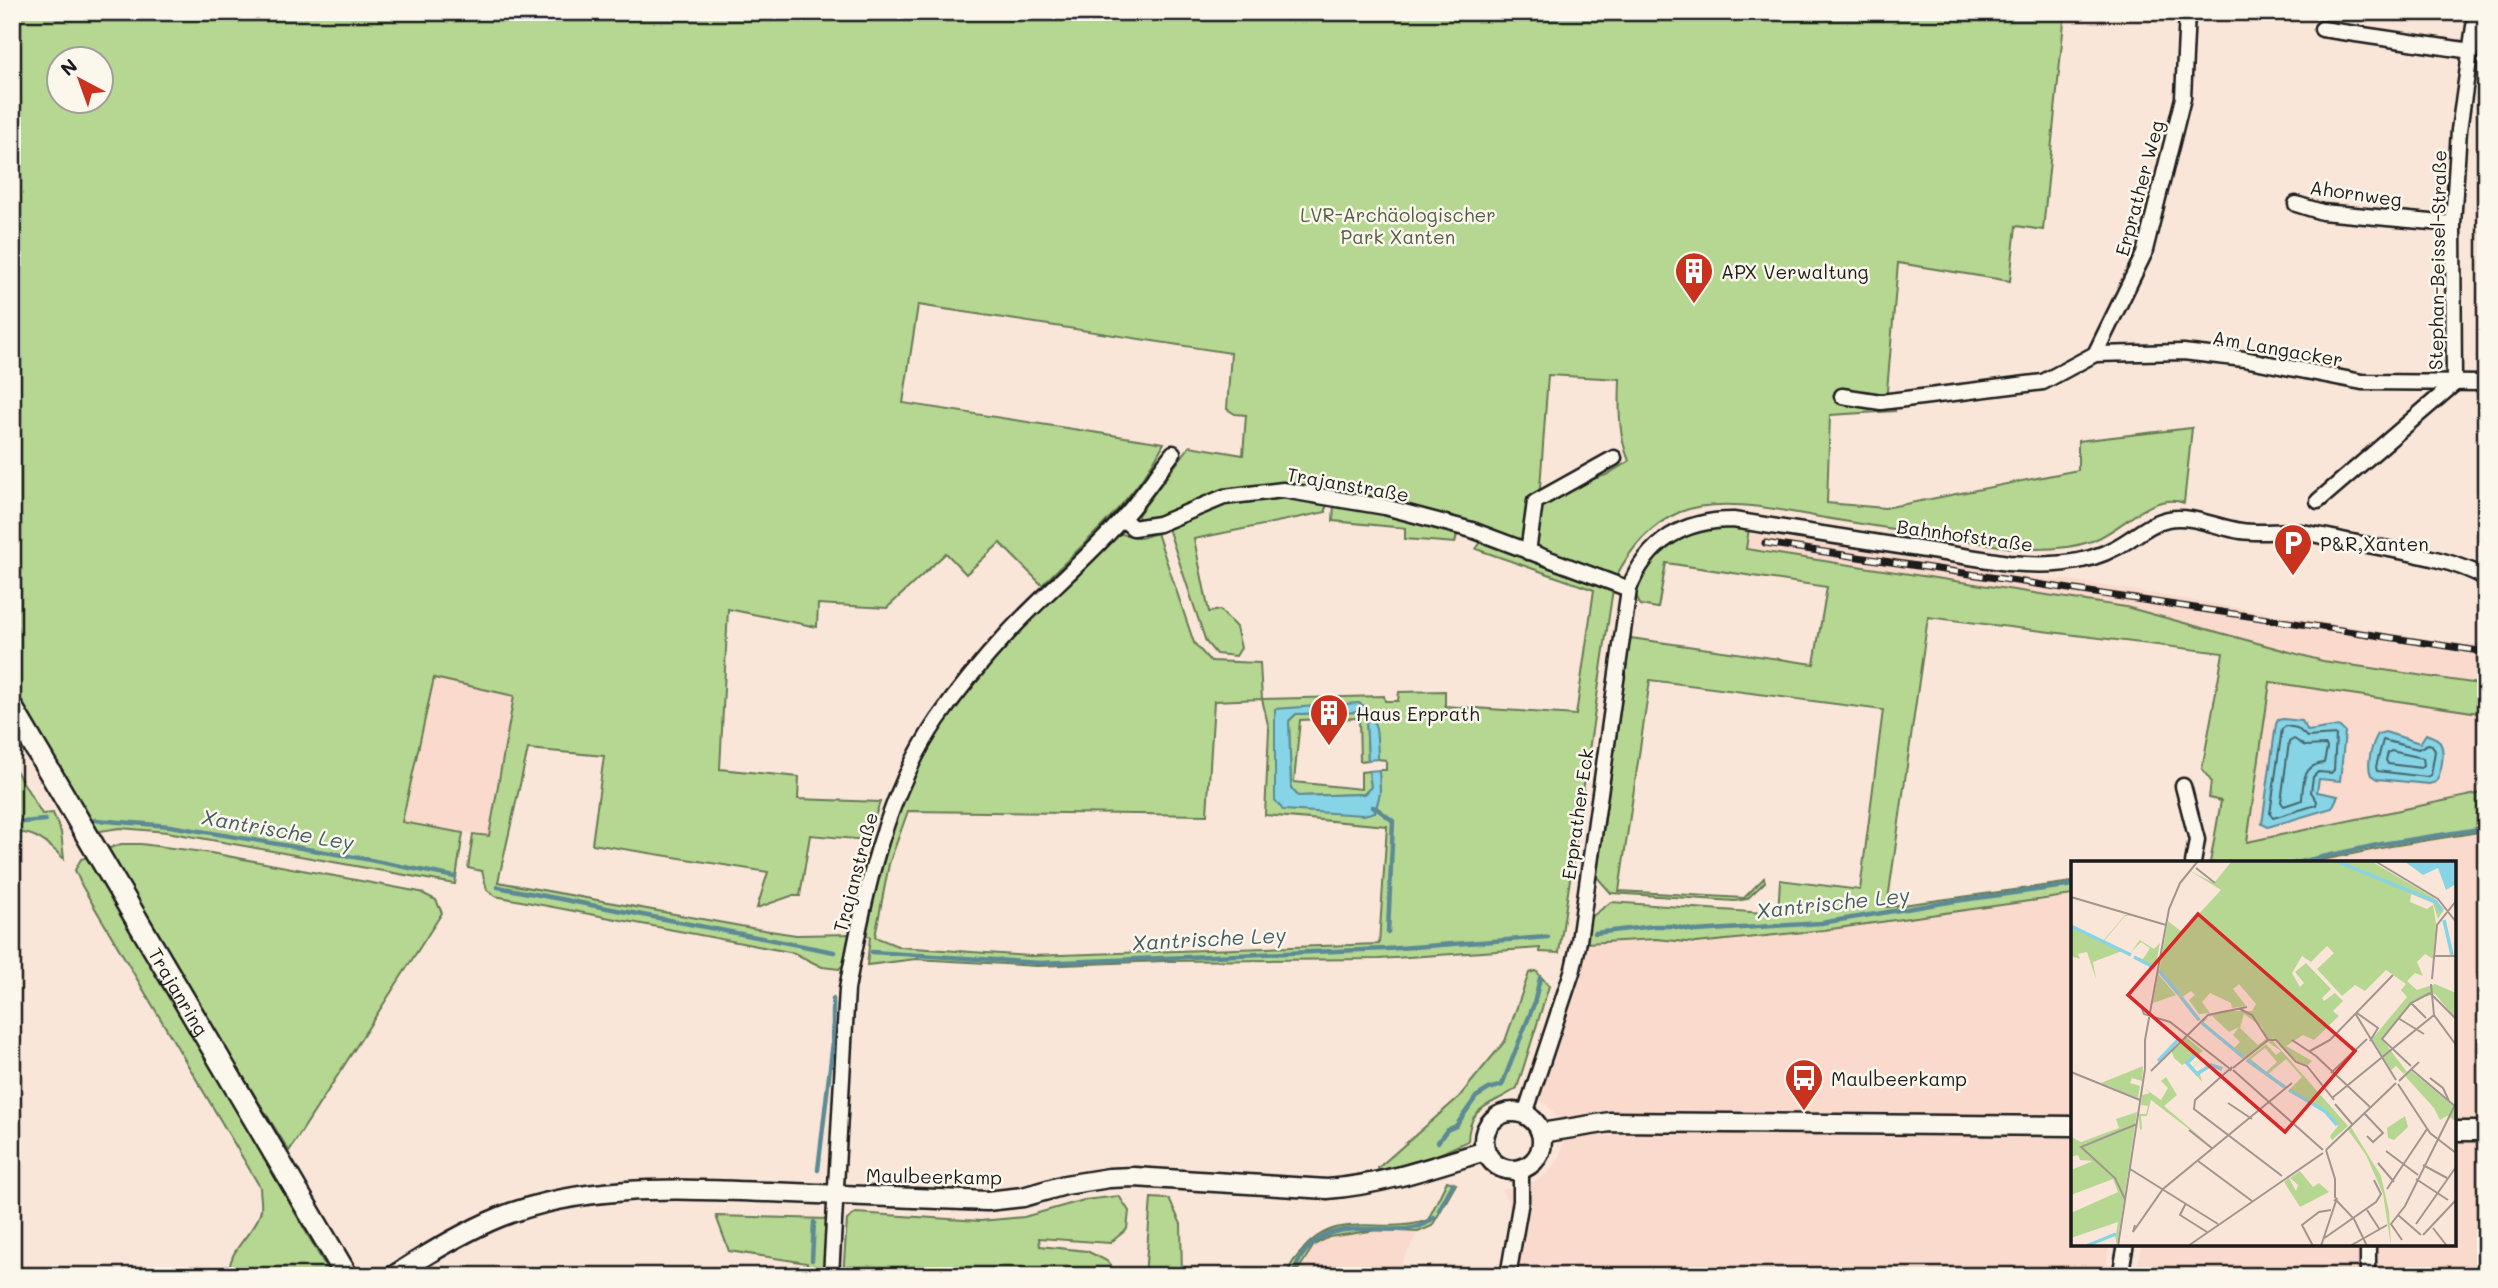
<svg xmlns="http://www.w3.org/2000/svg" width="2498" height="1288" font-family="Mali,sans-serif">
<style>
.built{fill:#f9dacc}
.green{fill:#b5d791;stroke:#687a56;stroke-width:2;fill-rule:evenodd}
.water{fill:#86d4e5;stroke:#5c8a95;stroke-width:2}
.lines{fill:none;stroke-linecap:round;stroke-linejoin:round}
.shore{stroke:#46666c;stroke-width:2}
.stream{stroke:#5c8a95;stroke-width:4.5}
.minor-casing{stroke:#1c1c1c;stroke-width:19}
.tertiary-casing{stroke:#1c1c1c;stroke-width:23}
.secondary-casing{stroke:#1c1c1c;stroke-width:26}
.minor{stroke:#fbf7ec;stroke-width:14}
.tertiary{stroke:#fbf7ec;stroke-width:18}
.secondary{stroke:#fbf7ec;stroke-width:21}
.rail-casing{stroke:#1c1c1c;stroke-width:7}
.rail{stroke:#fbf7ec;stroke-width:4.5;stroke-dasharray:13;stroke-linecap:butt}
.labels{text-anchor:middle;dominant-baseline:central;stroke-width:5;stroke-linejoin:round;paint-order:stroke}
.street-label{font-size:19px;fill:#1c1c1c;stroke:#fbf7ec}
.park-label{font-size:19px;fill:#525d45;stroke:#fbf7ec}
.poi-label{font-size:19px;fill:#1c1c1c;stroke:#fbf7ec;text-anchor:start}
.water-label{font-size:21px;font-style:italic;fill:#415c62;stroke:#fbf7ec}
.inset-river{fill:none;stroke:#86d4e5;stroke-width:3.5}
.inset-road{fill:none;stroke:#a1958d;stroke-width:2}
.view{fill:#d62828;fill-opacity:0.15;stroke:#d62828;stroke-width:3.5}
.inset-edge{fill:none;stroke:#1c1c1c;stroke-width:3.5}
</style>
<rect width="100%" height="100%" fill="#fae6d9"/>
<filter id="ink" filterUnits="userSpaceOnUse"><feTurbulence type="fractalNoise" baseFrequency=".0143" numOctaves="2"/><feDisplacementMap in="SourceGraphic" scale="14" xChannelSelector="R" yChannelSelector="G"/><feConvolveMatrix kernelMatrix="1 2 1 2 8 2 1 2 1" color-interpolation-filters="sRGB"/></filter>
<g filter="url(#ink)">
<g class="built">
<path d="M1748 533 2055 580 2063 579 2466 645 2467 643 2486 646V685L2323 661 2126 607 1745 549Z"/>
<path d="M434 678 514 696 489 836 402 823Z"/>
<path d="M2270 682 2486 714V792L2247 843Z"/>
<path d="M2486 831V1276H2136L2142 1244H2454V863H2308L2391 846Z"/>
<path d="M2073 895V1244H2110L2105 1276H1501L1511 1217 1508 1201 1502 1190 1531 1184 1548 1173 1559 1159 1563 1143V1128L1552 1110 1540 1100 1586 943 1656 939 1696 943 1824 930Z"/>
<path d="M1377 1230 1418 1232 1401 1264V1276H1297L1298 1270 1314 1245 1329 1237Z"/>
</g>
<g class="green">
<path d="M12 12H2065L2043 230 2016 226 2010 281 1898 263 1887 391 1895 411 1830 415 1827 503 1885 508 2078 470V441L2192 428 2184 503C2151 491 2123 530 2092 541 2067 550 2039 550 2012 548 1955 539 1899 530 1843 521 1795 514 1726 494 1680 512 1649 525 1629 550 1615 579L1533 547 1538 505 1568 487 1606 475 1629 461C1618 434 1619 408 1620 379L1548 375 1540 488 1535 499 1527 497 1523 539 1519 543C1437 514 1340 476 1252 486 1215 490 1180 509 1146 523L1139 521 1138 515 1190 446 1243 455 1246 415 1235 414 1227 409 1231 353 918 305 903 403 1164 443C1137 498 1085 542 1042 585L1000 543 966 574 946 553 887 608 818 604 817 627 728 609 720 769 799 777 798 799 880 802 867 840 810 835 800 896H791L757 908 768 872 592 844 604 756 528 749 498 882 757 929 796 935 853 934 848 960 839 969 822 967 794 953 495 896 487 890 482 871 468 868 473 834 489 836 514 696 434 678 402 822 463 833 455 884 167 832 120 828 94 832 12 695ZM60 60H102V102H60Z"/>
<path d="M1272 496 1298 497 1326 504V512L1194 539 1209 612 1220 610 1236 627 1241 648 1236 656 1216 654 1206 642 1168 528C1204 511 1232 499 1272 496Z"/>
<path d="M1334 505 1359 507 1458 531 1455 543 1405 539V528L1333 521Z"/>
<path d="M1706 527 1749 528 1746 549 2126 607 2323 661 2486 685V714L2270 682 2247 842 2486 792V831L2391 846 2308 863H2210L2221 801 2209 798 2211 781 2202 769 2223 653 1928 617 1887 907 2073 882V895L1824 930 1696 943 1656 939 1586 943 1590 918 1611 902 1778 914 1780 880 1860 890 1883 710 1650 680 1619 891 1744 898 1764 878 1765 882 1747 899 1735 901 1611 893 1595 875 1601 847 1630 638 1814 664 1827 587 1666 563 1658 608 1640 605 1635 593C1650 555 1669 541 1706 527Z"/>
<path d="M1116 533 1141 538 1157 533 1194 643 1210 661 1260 663 1262 699 1384 696 1385 701H1398L1399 692 1445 691V706L1576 715 1594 590 1476 549 1482 541 1613 589 1559 953 1540 952V948L1379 959 1164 961 1037 966 916 959 867 965 870 937 866 935C877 866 895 799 931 739 976 663 1054 596 1116 533ZM1262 699 1269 729 1265 815 1387 826 1379 944 1031 956 900 947 875 937 889 864 908 811 1207 815 1214 701ZM1366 708 1376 729 1378 759 1386 760V770H1379L1380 793 1375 812 1275 800V709Z"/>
<path d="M1360 712 1366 717 1368 760 1360 761 1359 718 1300 720 1294 782 1361 789V772L1369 771 1371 787 1364 794 1298 796 1291 788 1289 721 1296 714Z"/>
<path d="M12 764 42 814 53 813 61 832 64 859C50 845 34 830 12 833Z"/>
<path d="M121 844H141L211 853 420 892 436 900 442 913 289 1151 104 850Z"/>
<path d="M91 856 330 1274V1276H231C223 1252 257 1232 261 1210 262 1203 260 1194 260 1187L82 886 75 870 81 859Z"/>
<path d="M1536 971 1549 986 1517 1088C1493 1106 1469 1103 1468 1141L1424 1161 1379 1174 1378 1168 1459 1097 1505 1041 1529 973Z"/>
<path d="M1447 1181 1456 1184 1432 1226 1418 1232 1377 1230 1329 1237 1314 1245 1298 1270 1297 1276H1287C1289 1266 1294 1260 1301 1252 1337 1206 1383 1237 1428 1220Z"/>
<path d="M1119 1196 1129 1211 1127 1229 1110 1243 1039 1238 1040 1246 1087 1251 1107 1261 1118 1276H843L847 1220 856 1213 980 1221 1024 1217 1084 1200Z"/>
<path d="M1151 1198 1169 1199 1181 1224 1182 1276H1145Z"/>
<path d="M716 1216 829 1219 825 1276H807V1263L729 1251Z"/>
</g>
<g class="water">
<path d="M1359 703C1379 714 1377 739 1378 759L1368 760 1366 717 1361 712 1296 714 1289 721 1291 788 1298 796 1364 794 1371 787 1369 771 1379 770 1380 793 1375 812 1364 815 1283 810 1275 800V709Z"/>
<path d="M2283 719 2302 721 2308 731 2339 726 2345 732 2340 781 2319 779 2317 792 2338 796 2332 808 2268 827 2262 824 2276 724 2278 720Z"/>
<path d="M2385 732 2420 743 2426 734C2430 736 2435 737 2438 740 2447 749 2441 772 2436 782L2429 784 2377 779 2371 775C2366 764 2372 744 2378 734Z"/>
</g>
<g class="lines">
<g class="shore">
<path d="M2286 726 2297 728 2307 737 2336 735 2334 770 2331 773 2318 772 2313 777 2311 792 2317 801 2316 805 2273 818 2270 814 2282 729Z"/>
<path d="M2294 739 2305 746 2326 745 2327 748 2324 763C2302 765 2303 783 2302 800L2284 806 2281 802 2289 742Z"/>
<path d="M2383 740 2418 749 2428 744 2432 745 2435 751 2431 775 2427 777 2377 771 2376 767Z"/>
<path d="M2391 751 2423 758 2424 765 2421 768 2388 764 2386 760 2388 753Z"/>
</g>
<g class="stream">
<path d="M1372 807 1376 808 1393 821 1388 932"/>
<path d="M95 820 170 826 360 858 455 877"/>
<path d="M12 823 45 820"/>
<path d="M2295 863 2382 844 2486 828"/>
<path d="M498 887 834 952"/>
<path d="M1595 933 1654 926H1672L1696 931 1821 923 1955 901 2073 885"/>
<path d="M872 952 1040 963 1386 949 1548 937"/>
<path d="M1438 1142 1447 1130 1456 1126 1476 1097 1489 1089 1502 1085 1534 1004 1540 978"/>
<path d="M818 1170 833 1042V999"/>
<path d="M1439 1210 1453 1184"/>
<path d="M812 1260 814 1222"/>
<path d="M1294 1276C1296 1263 1300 1257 1309 1247 1344 1210 1409 1246 1434 1217"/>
</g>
<defs>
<g id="minor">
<path d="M2322 29 2471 51"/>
<path d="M2296 204 2322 212 2453 224"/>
<path d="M2095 354 2183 352 2244 359 2362 382 2486 383"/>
<path d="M2454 384 2453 224 2459 130 2476 12"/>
<path d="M1842 396 1881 402 2043 382 2095 354 2144 254 2183 98 2187 12"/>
<path d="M2318 501 2454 384"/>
<path d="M1123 519 1133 528 1159 524 1224 497 1283 490 1385 507 1472 530 1629 589"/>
<path d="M1528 552 1535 502 1614 458"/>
<path d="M2183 786 2197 840 2193 863"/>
<path d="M1525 1114 1573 969 1579 941 1629 589C1647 541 1684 520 1733 520L2008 563C2045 566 2083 566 2117 547 2134 538 2149 523 2168 519 2192 514 2218 528 2241 531 2261 534 2280 530 2300 532 2317 534 2335 539 2352 542 2391 550 2452 558 2486 578"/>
<path d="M2368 1244V1276"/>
<path d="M831 1276 847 989C864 896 884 798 938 719 959 689 983 660 1008 633 1044 594 1086 560 1121 520 1140 500 1156 475 1173 453"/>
<path d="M1508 1276 1521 1201V1170"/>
<path d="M2120 1276 2126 1244"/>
</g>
<g id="tertiary">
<circle cx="1513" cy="1141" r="29"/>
<path d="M2454 1131H2486"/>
<path d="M1541 1133 1610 1122 2073 1126"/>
<path d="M393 1276C427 1254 463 1232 500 1217 585 1183 680 1189 769 1192 841 1195 914 1198 987 1201L1023 1197 1065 1185 1109 1178 1134 1177 1327 1189C1381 1185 1433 1167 1485 1151"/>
</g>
<g id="secondary">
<path id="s1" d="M12 708 347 1276"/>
</g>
</defs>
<use href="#minor" class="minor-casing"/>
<use href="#tertiary" class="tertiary-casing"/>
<use href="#secondary" class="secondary-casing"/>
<use href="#minor" class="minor"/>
<use href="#tertiary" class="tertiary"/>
<use href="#secondary" class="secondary"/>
<defs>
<path id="rail" d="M1765 543 2486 652"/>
</defs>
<use href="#rail" class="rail-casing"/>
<use href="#rail" class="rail"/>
</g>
</g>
<defs>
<symbol id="building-pin" viewBox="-11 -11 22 30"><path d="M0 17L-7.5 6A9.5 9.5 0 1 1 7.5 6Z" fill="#c8321e" stroke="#fbf7ec"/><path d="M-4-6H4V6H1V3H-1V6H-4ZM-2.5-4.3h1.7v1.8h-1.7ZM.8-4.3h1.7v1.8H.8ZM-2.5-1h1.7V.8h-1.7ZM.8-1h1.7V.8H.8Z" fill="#fff"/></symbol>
<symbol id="parking-pin" viewBox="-11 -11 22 30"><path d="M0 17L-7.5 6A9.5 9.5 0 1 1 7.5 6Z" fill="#c8321e" stroke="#fbf7ec"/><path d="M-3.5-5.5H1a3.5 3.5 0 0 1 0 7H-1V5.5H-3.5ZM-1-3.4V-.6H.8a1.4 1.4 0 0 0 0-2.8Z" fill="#fff"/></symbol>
<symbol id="bus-pin" viewBox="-11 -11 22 30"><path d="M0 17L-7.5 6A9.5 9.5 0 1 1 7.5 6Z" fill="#c8321e" stroke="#fbf7ec"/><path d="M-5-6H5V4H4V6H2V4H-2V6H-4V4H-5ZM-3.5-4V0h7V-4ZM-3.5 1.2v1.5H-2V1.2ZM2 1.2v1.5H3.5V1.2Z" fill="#fff"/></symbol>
</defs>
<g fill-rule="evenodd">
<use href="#building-pin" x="1672" y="249" width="44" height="60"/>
<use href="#parking-pin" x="2271" y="521" width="44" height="60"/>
<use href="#building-pin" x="1307" y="691" width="44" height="60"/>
<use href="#bus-pin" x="1782" y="1056" width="44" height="60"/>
</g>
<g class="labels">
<g class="street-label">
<text transform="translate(2139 188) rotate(-75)">Erprather Weg</text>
<text transform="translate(2356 193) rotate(8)">Ahornweg</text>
<text transform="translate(2437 260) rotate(-89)">Stephan-Beissel-Straße</text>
<text transform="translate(2278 348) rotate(10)">Am Langacker</text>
<text transform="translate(1348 484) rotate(10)">Trajanstraße</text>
<text transform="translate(1965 535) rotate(8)">Bahnhofstraße</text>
<text transform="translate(1577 814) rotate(-82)">Erprather Eck</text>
<text transform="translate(855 872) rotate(-75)">Trajanstraße</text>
<text stroke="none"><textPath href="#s1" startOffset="329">Trajanring</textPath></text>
<text transform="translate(934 1176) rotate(1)">Maulbeerkamp</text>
</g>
<g class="park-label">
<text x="1398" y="214">LVR-Archäologischer<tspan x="1398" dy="22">Park Xanten</tspan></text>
</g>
<g class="poi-label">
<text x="1721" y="271">APX Verwaltung</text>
<text x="2320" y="543">P&amp;R,Xanten</text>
<text x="1356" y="713">Haus Erprath</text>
<text x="1831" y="1078">Maulbeerkamp</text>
</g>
<g class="water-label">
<text transform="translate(278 829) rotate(10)">Xantrische Ley</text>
<text transform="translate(1833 902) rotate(-6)">Xantrische Ley</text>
<text transform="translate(1209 938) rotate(-3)">Xantrische Ley</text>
</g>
</g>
<g transform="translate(2071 861)">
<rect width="385" height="385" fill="#fae6d9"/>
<path d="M161 0H300L363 37 373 48 367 58 362 42 340 33 339 41 356 48 362 44 365 62 362 98 354 93 346 101 352 115 344 112 336 120 346 129 364 123 385 132V158L364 133 343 139 311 178 336 211 333 213 325 205 320 209 301 178 336 136 330 129 335 123 315 109 294 130 284 124 271 135 246 108 263 92 256 85 240 101 231 95 221 112 229 126 233 122 224 111 235 102 260 128 251 137 253 140 264 132 272 140 262 150 268 155 243 179 232 174 215 185 241 200 237 204 227 201 202 177 173 199 129 161 150 150H181L185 143 168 123 162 128 175 145 161 147 160 142 139 132 131 141 139 152 128 153 118 139 124 134 120 130 111 136 130 159 127 160 88 111 97 60 111 71 150 29 119 10 143 22ZM173 153 191 166 195 178 187 184 169 167ZM140 154 158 171 168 166 162 174 169 181 162 188 132 162ZM54 54 63 55H54L33 80 61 94 51 90 22 101 25 118 16 91 7 93 9 98 0 95V64L32 80ZM69 79 83 88 89 82 84 109 62 95 72 98 79 87 70 81 60 91ZM87 113 105 134 82 142ZM115 176 132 190 118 202 122 206 135 193 122 207 125 211 142 203 154 207 139 204 129 213 131 221 115 202 111 204 103 197 100 189ZM201 179 277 265 261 279 259 275 267 265 258 255 218 229 231 216 215 198 196 214 216 227 175 199 195 183 205 194 210 190 197 181ZM194 187 206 201 195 211 180 198ZM72 205 71 220 61 217 59 222 69 225 67 237 30 222ZM340 210 385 247V260L376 255 369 259 363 247 334 215ZM95 216 106 234 93 245 140 285 80 239 76 255H70L71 268 69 269 68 253H75L77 245 70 244 71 234 79 232 73 227 90 239 97 227 90 220ZM66 251 46 385 44 374 14 385 45 373 47 361 0 377V352L47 331 42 318 0 334V309L22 300 9 299 7 294 0 296V276L10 281 48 267 45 258ZM334 255 337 266 323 279 317 277 316 267ZM280 266 310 315 318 350 320 385 312 333 295 294 277 269ZM229 310 242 326 248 322 258 331 229 346 213 321 218 317 225 330 227 324 219 317Z" fill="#b5d791" fill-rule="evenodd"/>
<path d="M333 0H385V23L375 29 367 7 352 14Z" fill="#86d4e5"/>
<path class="inset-river" d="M265 0 365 41 371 51M373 59 381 94M0 65 60 94M63 96 84 107M88 110 108 133M110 136 128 159M131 162 172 196M123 195 116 202 126 213 140 204 151 208M176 199 215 227M87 200 108 178M218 229 254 250 266 264M15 385 45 373"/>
<path class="inset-road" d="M304 0 367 38 385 61M125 7 144 22M0 36 95 64M363 95H385M361 118 366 64 385 40M360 123 363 154M359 132 385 158M340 142 355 157M70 145 73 153 99 161 158 207M169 148 181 154 197 179M284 152 325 219M286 152 307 167 299 180M363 154 385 184M327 157 353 173M221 179 245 195 299 246M239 190 259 179 322 114M340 205 311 178 340 142 359 132M162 207 197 179H205L225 201 236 205 263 239M340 208 385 246M162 209 252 289M80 210 137 154 176 146M159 210 161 206 124 239 123 248 211 315M0 211 69 239M260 212 296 178M359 217 372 227 378 240M328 220 348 201M327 223 359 272 385 292M261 237 363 154M157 242 181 258M264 243 281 263M293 252 312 272 302 281 296 275M118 269 142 288M255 289 325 222M255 289 264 318V337M315 290 347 314M127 300 181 340M307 302 323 321M352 304 376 317M59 308 147 363M345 318 377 339M316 328 356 268M54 338 44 317 10 286 66 263M266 340 283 358 296 385M115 342 109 354 136 371M296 349 309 369M327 354 350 374M345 363 385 306M64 364 62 371 92 328 221 222M362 367 376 385M352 374 385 339M252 378 305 341 310 333 303 319M331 379 320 363 334 345 385 242M47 385 74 208V179L98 48 109 22 127 0M117 385 252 292M242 385 231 364 248 351 260 349M250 385 266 337 263 340M279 385 316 364"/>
<path class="view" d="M127 53 284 190 214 271 57 134Z"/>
<rect width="385" height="385" class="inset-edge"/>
</g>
<rect width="2498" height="1288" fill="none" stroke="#fbf7ec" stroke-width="42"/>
<rect x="21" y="21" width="2456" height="1246" fill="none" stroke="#1c1c1c" stroke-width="2.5" filter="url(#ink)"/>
<g transform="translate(80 80) rotate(319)"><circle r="33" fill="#fbf7ec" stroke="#a29f99" stroke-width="2"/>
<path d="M0-5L12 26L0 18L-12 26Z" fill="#c8321e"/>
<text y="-10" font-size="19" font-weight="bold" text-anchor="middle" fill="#1c1c1c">N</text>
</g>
</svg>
